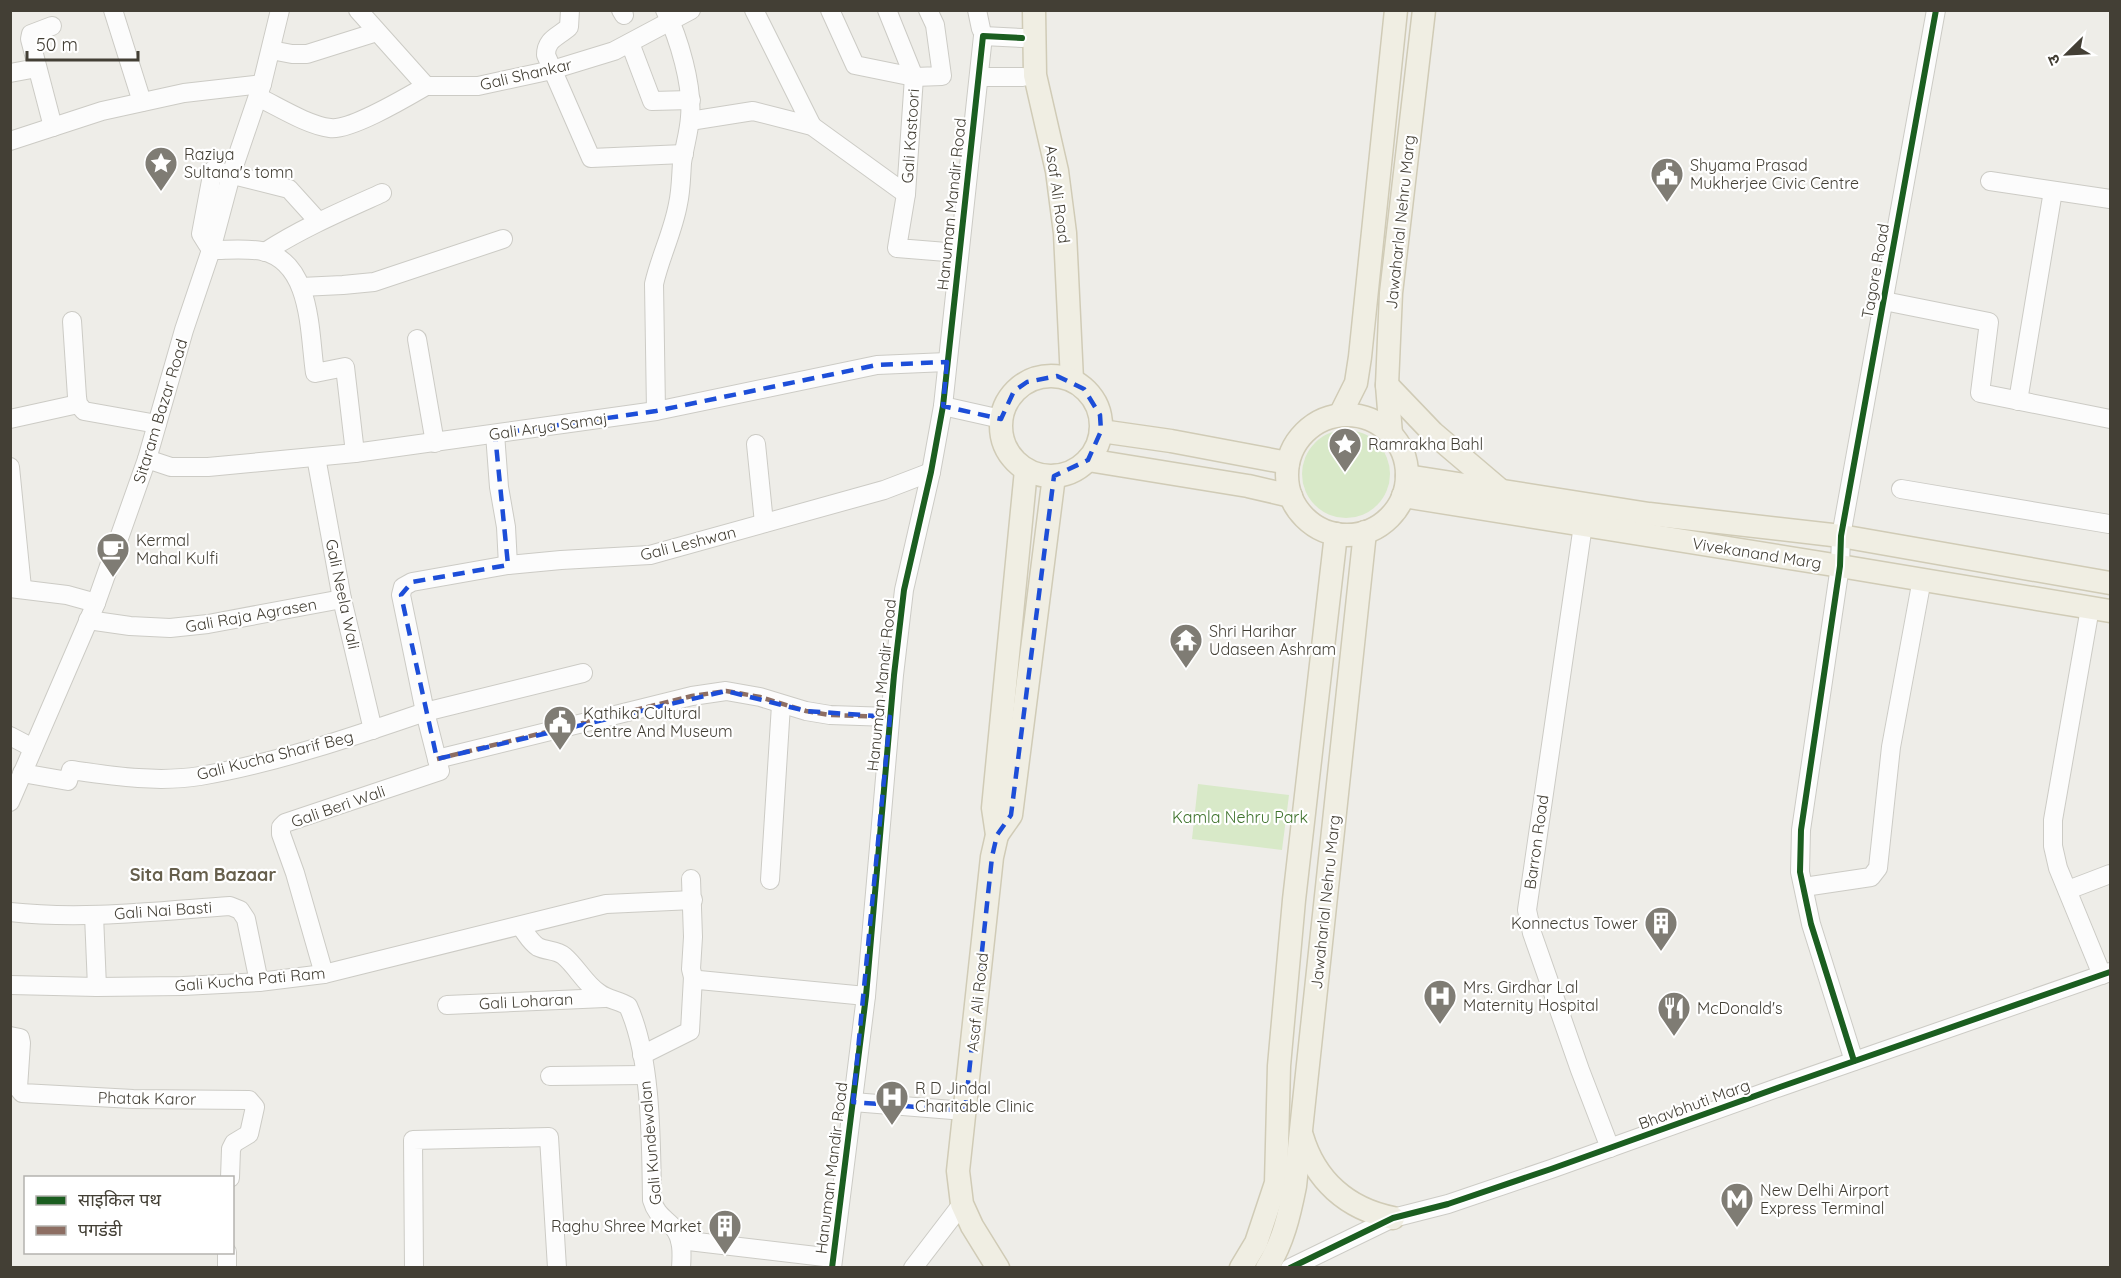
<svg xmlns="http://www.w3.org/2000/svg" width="2121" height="1278" font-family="Quicksand,'Noto Sans Devanagari',sans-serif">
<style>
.green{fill:#d8e9c8}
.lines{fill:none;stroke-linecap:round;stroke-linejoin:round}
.minor-casing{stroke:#cccbc5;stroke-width:20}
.major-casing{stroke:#d0cbb6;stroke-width:25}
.minor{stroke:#fcfcfc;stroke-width:18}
.major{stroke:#f0eee3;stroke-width:22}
.quiet{stroke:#8d6e63;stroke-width:4.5;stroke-dasharray:9 4.5;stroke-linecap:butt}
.cycleway-casing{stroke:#fff;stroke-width:10}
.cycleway{stroke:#1b5e20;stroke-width:6}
.marked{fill:none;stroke:#1d4ed8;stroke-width:4.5;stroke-dasharray:12 8;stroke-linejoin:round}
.labels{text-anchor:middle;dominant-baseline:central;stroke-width:4.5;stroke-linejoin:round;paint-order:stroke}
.street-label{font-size:16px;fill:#433f35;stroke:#fff}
.poi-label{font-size:16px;fill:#433f35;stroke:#fff;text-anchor:start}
.park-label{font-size:16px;fill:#3d722b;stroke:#fff}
.neighbourhood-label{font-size:18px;font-weight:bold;fill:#665f4c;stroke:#fff}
</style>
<rect width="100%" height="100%" fill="#eeede8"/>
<g class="green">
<circle cx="1346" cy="474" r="44"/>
<path d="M1198 784 1289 795 1282 850 1192 839Z"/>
</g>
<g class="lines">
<defs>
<g id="minor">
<path d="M113 10 142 102"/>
<path d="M358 10 426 86H478L552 70 614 51 691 10"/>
<path d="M570 10 569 27C558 37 546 39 546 55L591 158 684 154"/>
<path d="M621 10 624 15"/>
<path d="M754 10 812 126"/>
<path d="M830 10 855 65 914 77 942 76 935 25 928 10"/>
<path d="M887 10 914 77 906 194"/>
<path d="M977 10 981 29"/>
<path d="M52 26 31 34 30 39 53 127"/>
<path d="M630 43 652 101 691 100"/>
<path d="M271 50 292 54H307L377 32"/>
<path d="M10 73 37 68"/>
<path d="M979 77H1023"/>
<path d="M258 97C279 107 307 125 330 128 350 131 407 97 426 86"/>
<path d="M690 121 753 111 812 126 906 194 897 248 959 253"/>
<path d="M10 141 102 111 184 93 262 84"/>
<path d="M1990 181 2110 199"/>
<path d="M318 221 289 189 213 170 201 234 211 250C228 250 245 248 262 251 312 262 309 332 315 373L345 367 355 453"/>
<path d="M265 252C302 228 342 211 382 193"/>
<path d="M301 287 343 285 374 282 503 239"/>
<path d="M1884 301 1989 322 1980 393 2110 419"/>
<path d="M72 321 77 397 78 404 84 411 157 424"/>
<path d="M417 339 435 443"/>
<path d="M2018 401 2053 191"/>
<path d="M943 406 1001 419"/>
<path d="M656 411 654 284C660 257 673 232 678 204 681 191 681 177 682 163 684 148 689 133 690 117 693 86 679 38 665 10"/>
<path d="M10 419 78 404"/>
<path d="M495 434 499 487 506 527 508 565"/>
<path d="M756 444 764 523"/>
<path d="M316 457 342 599 373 730"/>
<path d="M147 459 171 467H208L355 453 656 411 877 365 947 362"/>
<path d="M10 467 22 588"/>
<path d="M1901 489 2109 524"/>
<path d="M1583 525 1527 910 1532 933 1580 1070 1610 1148"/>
<path d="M10 588 67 595 96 603"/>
<path d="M2090 608 2053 820V846L2058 868 2102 975"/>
<path d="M88 620 130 626 170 628 208 624 342 599"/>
<path d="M583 673 425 712 401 595 403 587 412 582 508 565 561 560 650 555 884 490 931 472"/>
<path d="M10 736 33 748"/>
<path d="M437 759 692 696 726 691 760 697 806 711 830 715 890 717"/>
<path d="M22 773 68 781 71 770C113 776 157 783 200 776 276 763 352 737 425 712L440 771 285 823 281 827V834L295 873 324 974"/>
<path d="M10 802 96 603 147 459 184 330 211 250 231 175 262 84 280 10"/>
<path d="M691 879 693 937 691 969 693 977 699 980 866 996"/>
<path d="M770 880 781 705"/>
<path d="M1804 887 1871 877 1878 868 1891 747 1922 579"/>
<path d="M2068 890 2110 874"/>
<path d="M10 912C83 920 158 911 230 906L240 910 246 919 259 982"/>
<path d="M94 915 97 987"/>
<path d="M520 926C526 933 530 942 538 947 546 951 557 950 564 956 577 967 585 984 599 993 608 1000 619 1000 628 1006 652 1059 651 1142 652 1200 656 1214 663 1217 672 1226 683 1237 682 1254 681 1268"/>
<path d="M10 985 97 987 183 986 259 982 324 974 606 904 693 900"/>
<path d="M447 1005 605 998"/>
<path d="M10 1036 20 1038 21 1043 18 1088 22 1093 133 1099 249 1100 255 1107 249 1134 234 1143 231 1149 230 1178"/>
<path d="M642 1055 690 1031 693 977"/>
<path d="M1854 1061 1811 924 1800 872 1801 830 1840 566 1841 536 1936 10"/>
<path d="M550 1076 645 1075"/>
<path d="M853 1102 965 1111"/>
<path d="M680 1240 833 1258"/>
<path d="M227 1268V1252"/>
<path d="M414 1268 413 1140 549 1137 557 1268"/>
<path d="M832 1268 866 996 894 675 904 590 931 472 943 406 983 36 1022 38"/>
<path d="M913 1268 962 1204"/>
<path d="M1290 1268 1393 1218 1448 1204 1551 1169 1780 1087 2110 972"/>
</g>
<g id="major">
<path d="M1034 10 1035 75 1057 171 1065 233 1072 380"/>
<circle cx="1051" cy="426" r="50"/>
<path d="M1387 385 1433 433 1500 490"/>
<path d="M1340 415 1356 383 1360 357 1396 10"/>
<circle cx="1347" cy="475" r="60"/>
<path d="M1101 431 1171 441 1288 463"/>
<path d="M1391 434 1387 385 1391 293 1424 10"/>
<path d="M1088 460 1248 486 1291 496"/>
<path d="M1407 476 1649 514 1841 536 2110 583"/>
<path d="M1403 496 1840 566 2110 611"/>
<path d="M997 835 1011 815 1054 476"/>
<path d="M1302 1136C1315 1180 1347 1209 1393 1218"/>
<path d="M998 1268 972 1226 962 1204 958 1171 992 857 997 835 993 808 1026 470"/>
<path d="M1241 1268 1256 1243 1276 1183 1279 1066 1294 900 1336 534"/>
<path d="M1267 1268C1283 1242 1289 1216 1295 1186L1365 532"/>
</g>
</defs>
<use href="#minor" class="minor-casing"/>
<use href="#major" class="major-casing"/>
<use href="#minor" class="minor"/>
<use href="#major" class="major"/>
<path class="quiet" d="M437 759 692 696 726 691 760 697 806 711 830 715 890 717"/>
<defs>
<g id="cycleway">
<path d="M1854 1061 1811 924 1800 872 1801 830 1840 566 1841 536 1936 10"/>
<path d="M832 1268 866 996 894 675 904 590 931 472 943 406 983 36 1022 38"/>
<path d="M1290 1268 1393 1218 1448 1204 1551 1169 1780 1087 2110 972"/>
</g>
</defs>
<use href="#cycleway" class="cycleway-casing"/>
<use href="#cycleway" class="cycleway"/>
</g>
<path class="marked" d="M947 362 943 406 1001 419 1014 391 1027 382 1057 376 1084 389 1100 415 1101 431 1088 460 1054 476 1011 815 997 835 992 857 965 1111 853 1102 890 717 806 711 726 691 437 759 401 595 412 582 508 565 495 434 656 411 877 365Z"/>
<defs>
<symbol id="sight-pin" viewBox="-11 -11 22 30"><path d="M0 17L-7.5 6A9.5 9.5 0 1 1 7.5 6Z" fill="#7f7c74" stroke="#fff"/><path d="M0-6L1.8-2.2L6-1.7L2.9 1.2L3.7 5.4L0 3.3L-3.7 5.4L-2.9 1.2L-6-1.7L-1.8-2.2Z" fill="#fff"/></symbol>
<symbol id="civic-pin" viewBox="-11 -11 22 30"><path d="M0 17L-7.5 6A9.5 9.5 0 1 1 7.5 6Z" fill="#7f7c74" stroke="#fff"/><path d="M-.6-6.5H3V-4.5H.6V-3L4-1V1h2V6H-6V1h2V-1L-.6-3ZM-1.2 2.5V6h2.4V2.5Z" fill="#fff"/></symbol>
<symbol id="cafe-pin" viewBox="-11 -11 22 30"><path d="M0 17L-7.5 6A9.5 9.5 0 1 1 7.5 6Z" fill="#7f7c74" stroke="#fff"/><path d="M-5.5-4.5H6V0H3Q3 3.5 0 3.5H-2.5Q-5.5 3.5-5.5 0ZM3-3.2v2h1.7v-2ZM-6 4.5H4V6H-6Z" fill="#fff"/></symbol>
<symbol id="temple-pin" viewBox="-11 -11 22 30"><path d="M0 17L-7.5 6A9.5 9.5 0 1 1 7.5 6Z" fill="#7f7c74" stroke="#fff"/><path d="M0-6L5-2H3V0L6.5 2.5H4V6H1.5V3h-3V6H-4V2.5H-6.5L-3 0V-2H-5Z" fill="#fff"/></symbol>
<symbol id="building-pin" viewBox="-11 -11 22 30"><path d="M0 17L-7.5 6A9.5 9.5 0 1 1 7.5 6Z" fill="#7f7c74" stroke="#fff"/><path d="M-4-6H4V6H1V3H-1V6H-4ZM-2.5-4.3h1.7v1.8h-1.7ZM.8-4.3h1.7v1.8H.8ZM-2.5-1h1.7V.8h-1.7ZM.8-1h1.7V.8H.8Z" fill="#fff"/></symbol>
<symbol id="hospital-pin" viewBox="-11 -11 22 30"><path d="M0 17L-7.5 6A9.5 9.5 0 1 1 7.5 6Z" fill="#7f7c74" stroke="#fff"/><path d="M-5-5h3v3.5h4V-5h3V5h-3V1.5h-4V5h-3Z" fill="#fff"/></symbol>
<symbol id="restaurant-pin" viewBox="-11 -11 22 30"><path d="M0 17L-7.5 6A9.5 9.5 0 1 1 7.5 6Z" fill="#7f7c74" stroke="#fff"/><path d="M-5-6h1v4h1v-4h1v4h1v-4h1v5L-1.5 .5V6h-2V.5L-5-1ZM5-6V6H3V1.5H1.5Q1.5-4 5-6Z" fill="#fff"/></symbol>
<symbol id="metro-pin" viewBox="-11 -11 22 30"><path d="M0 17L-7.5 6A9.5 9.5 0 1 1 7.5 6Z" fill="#7f7c74" stroke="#fff"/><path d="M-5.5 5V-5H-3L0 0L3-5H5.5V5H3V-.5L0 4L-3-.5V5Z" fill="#fff"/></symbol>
</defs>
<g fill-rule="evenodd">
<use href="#sight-pin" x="142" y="144" width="38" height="52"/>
<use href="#civic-pin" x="1648" y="155" width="38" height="52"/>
<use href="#sight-pin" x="1326" y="425" width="38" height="52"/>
<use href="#cafe-pin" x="94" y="530" width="38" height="52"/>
<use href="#temple-pin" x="1167" y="621" width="38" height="52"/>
<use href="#civic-pin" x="541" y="703" width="38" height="52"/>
<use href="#building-pin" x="1642" y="904" width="38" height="52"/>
<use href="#hospital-pin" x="1421" y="977" width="38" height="52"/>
<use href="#restaurant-pin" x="1655" y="989" width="38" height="52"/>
<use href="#hospital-pin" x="873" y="1078" width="38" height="52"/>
<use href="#metro-pin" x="1718" y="1180" width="38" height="52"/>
<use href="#building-pin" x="706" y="1207" width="38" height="52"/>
</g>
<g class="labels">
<g class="street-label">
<text transform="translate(526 74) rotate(-13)">Gali Shankar</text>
<text transform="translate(910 136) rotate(-86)">Gali Kastoori</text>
<text transform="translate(1058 194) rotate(82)">Asaf Ali Road</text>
<text transform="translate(951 204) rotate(-84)">Hanuman Mandir Road</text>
<text transform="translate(1400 222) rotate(-84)">Jawaharlal Nehru Marg</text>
<text transform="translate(1875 271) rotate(-80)">Tagore Road</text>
<text transform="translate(160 411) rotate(-73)">Sitaram Bazar Road</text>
<text transform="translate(548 426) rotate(-8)">Gali Arya Samaj</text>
<text transform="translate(688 543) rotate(-14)">Gali Leshwan</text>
<text transform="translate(1757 553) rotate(9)">Vivekanand Marg</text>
<text transform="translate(343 594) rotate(78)">Gali Neela Wali</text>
<text transform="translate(251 615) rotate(-10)">Gali Raja Agrasen</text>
<text transform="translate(881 685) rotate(-84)">Hanuman Mandir Road</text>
<text transform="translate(275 755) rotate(-14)">Gali Kucha Sharif Beg</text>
<text transform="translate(338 806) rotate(-19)">Gali Beri Wali</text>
<text transform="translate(1536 842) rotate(-82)">Barron Road</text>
<text transform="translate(1325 902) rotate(-84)">Jawaharlal Nehru Marg</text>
<text transform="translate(163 910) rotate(-4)">Gali Nai Basti</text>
<text transform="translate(250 979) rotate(-5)">Gali Kucha Pati Ram</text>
<text transform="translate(526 1001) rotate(-3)">Gali Loharan</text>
<text transform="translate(977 1002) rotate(-84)">Asaf Ali Road</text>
<text transform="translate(147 1098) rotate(1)">Phatak Karor</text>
<text transform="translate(1694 1104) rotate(-20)">Bhavbhuti Marg</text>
<text transform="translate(650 1143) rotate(-95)">Gali Kundewalan</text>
<text transform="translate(831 1168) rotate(-83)">Hanuman Mandir Road</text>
</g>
<g class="poi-label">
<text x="184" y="154">Raziya<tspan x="184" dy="18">Sultana's tomn</tspan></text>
<text x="1690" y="165">Shyama Prasad<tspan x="1690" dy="18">Mukherjee Civic Centre</tspan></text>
<text x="1368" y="444">Ramrakha Bahl</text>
<text x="136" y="540">Kermal<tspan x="136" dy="18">Mahal Kulfi</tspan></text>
<text x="1209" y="631">Shri Harihar<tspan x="1209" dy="18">Udaseen Ashram</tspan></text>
<text x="583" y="713">Kathika Cultural<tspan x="583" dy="18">Centre And Museum</tspan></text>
<text x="1638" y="923" text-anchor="end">Konnectus Tower</text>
<text x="1463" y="987">Mrs. Girdhar Lal<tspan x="1463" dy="18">Maternity Hospital</tspan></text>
<text x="1697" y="1008">McDonald's</text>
<text x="915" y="1088">R D Jindal<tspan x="915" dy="18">Charitable Clinic</tspan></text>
<text x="1760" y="1190">New Delhi Airport<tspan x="1760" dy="18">Express Terminal</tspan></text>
<text x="702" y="1226" text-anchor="end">Raghu Shree Market</text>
</g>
<g class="park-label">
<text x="1240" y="817">Kamla Nehru Park</text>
</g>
<g class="neighbourhood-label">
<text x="203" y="874">Sita Ram Bazaar</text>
</g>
</g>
<rect width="2121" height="1278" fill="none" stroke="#433f35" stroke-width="24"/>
<rect x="24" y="1176" width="210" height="78" fill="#ffffff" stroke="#b4b2ae" stroke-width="1.5"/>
<rect x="36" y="1196" width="30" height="9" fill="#1b5e20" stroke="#b4b2ae" stroke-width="1.5"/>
<text x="78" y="1206" font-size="18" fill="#433f35">साइकिल पथ</text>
<rect x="36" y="1226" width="30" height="9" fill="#8d6e63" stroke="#b4b2ae" stroke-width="1.5"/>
<text x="78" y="1236" font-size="18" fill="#433f35">पगडंडी</text>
<g transform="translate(2067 54) rotate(246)" stroke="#ffffff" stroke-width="4.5" paint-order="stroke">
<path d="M0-4.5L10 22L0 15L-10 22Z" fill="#433f35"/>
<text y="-9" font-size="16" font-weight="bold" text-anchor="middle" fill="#433f35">उ</text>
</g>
<path d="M27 51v9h111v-9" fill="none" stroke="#433f35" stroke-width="3"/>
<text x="36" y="51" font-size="18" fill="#433f35" stroke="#ffffff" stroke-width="4.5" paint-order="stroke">50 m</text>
</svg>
